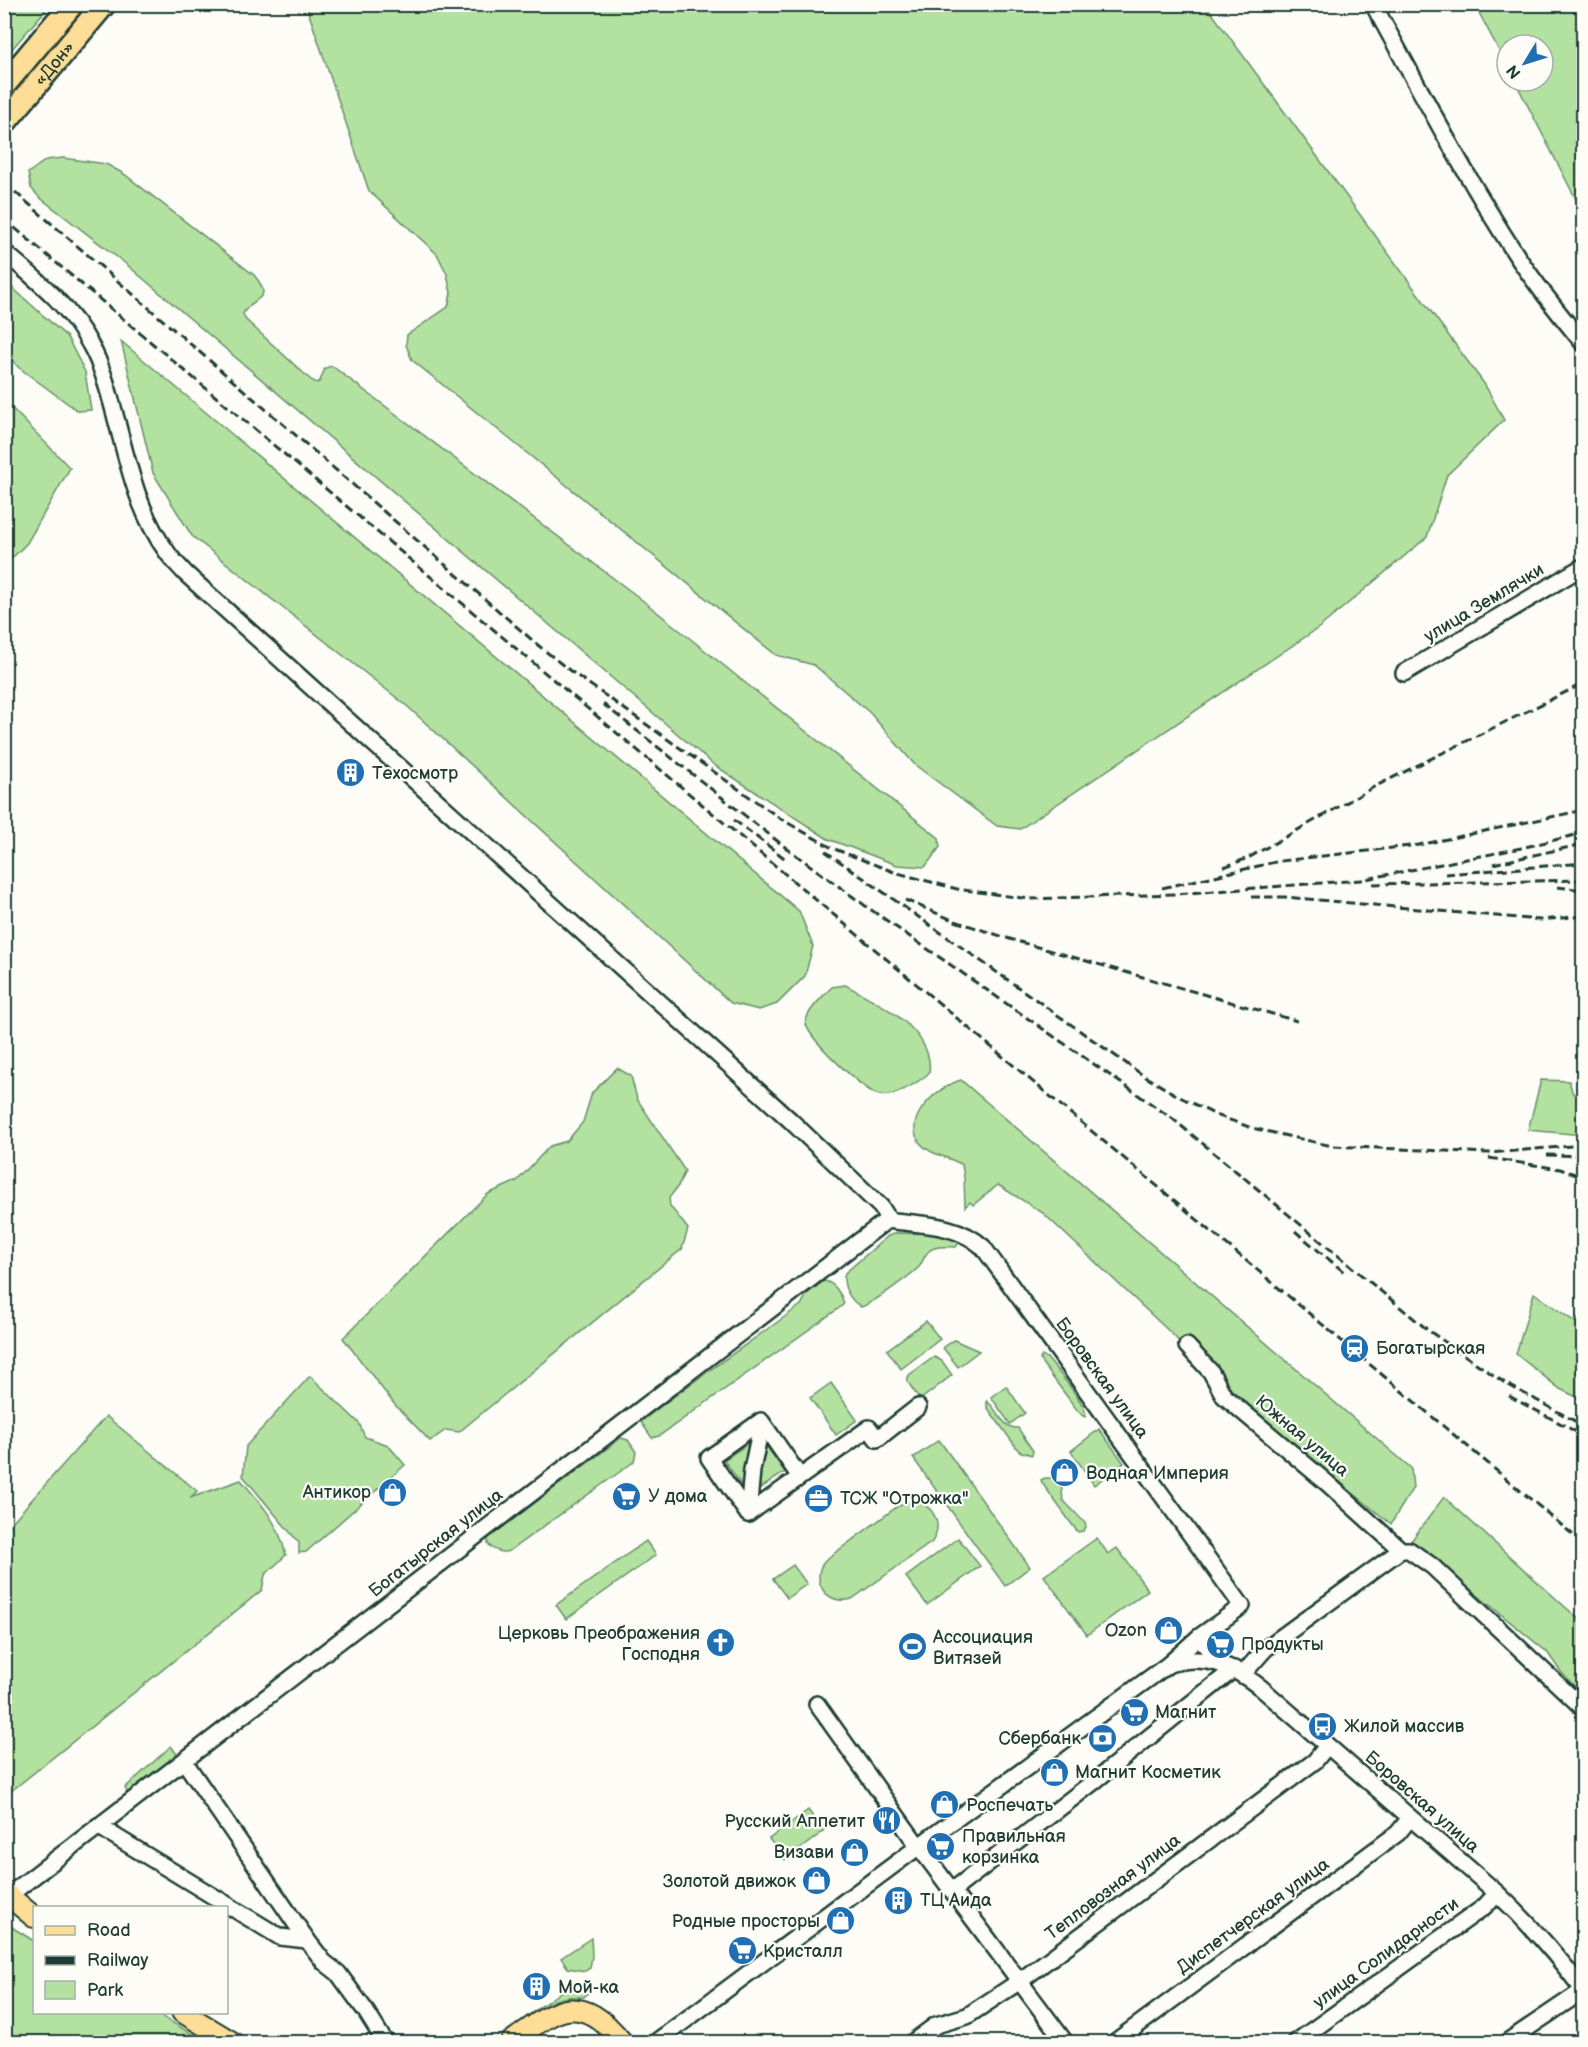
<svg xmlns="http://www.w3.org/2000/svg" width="1588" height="2047" font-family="'Balsamiq Sans',sans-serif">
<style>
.green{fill:#b2e1a0;stroke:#688f6a;stroke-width:1.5}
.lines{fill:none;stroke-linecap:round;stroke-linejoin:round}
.minor-casing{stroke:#1f3d34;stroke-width:20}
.major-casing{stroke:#1f3d34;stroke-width:24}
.highway-casing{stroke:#1f3d34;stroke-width:27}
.minor{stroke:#fdfcf7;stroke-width:15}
.major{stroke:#fedd96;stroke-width:20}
.highway{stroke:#fedd96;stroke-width:22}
.rail{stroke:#1f3d34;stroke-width:3;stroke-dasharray:9 4.5;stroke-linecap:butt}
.labels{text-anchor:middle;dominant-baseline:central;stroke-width:4.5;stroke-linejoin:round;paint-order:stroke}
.street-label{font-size:18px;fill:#1f3d34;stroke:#fdfcf7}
.poi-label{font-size:18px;fill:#1f3d34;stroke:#fdfcf7;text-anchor:start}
</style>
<rect width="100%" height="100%" fill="#fdfcf7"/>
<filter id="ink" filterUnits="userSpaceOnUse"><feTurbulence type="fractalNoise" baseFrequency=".0167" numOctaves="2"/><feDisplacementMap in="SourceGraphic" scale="12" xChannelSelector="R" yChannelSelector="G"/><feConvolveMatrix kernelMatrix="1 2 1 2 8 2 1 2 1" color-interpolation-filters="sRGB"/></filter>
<g filter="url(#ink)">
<g class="green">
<path d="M5 4 50 5 5 57 4 5Z"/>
<path d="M306 5H1206L1485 385 1504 420 1447 475 1427 537 1320 627 1020 829 997 826 915 765 870 713 814 665 776 655 412 360 406 345 407 335 448 307 451 293 447 274 437 254 369 191Z"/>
<path d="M1475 5H1583V213L1515 81H1543V45H1507V66Z"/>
<path d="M63 158 106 164 124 174 254 275C276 302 252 295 243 314L246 320 311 380 317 383 320 381 325 368 332 366 637 596 939 838 940 847 925 867 897 865 828 839 714 765 126 264 39 197 31 188 28 173 46 160Z"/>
<path d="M5 281 67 337 85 372 91 410 78 411 18 367 5 352Z"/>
<path d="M121 341 799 911 813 946 805 976 777 1004 759 1010 731 1003 407 706 192 536 153 473Z"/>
<path d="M5 401 70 468 27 543 5 565Z"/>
<path d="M845 985C878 1002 935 1030 929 1073 919 1082 892 1099 879 1095 864 1091 809 1039 806 1024 804 1013 825 994 832 987Z"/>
<path d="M617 1068 631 1076 637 1099 685 1171 678 1186 669 1198 670 1206 688 1229 682 1249 459 1432 446 1430 430 1441 395 1405 343 1338 488 1194 517 1181 550 1146 567 1141 583 1122 592 1093Z"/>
<path d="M961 1080 1411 1468 1413 1488 1391 1524 1211 1377 1173 1335 1043 1213 998 1185 973 1205 970 1202 965 1207 964 1177 962 1165C949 1156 931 1156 920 1143 901 1118 939 1086 961 1080Z"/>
<path d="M1541 1080 1569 1081 1573 1094 1583 1093V1135L1528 1130Z"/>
<path d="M897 1233 942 1234 959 1239 960 1241 956 1247C947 1247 936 1245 929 1251 924 1255 923 1262 919 1267 911 1275 872 1304 861 1307 850 1300 841 1286 845 1273L888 1236Z"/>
<path d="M824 1281C834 1282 841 1294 844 1303L842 1306 659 1436 652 1438 641 1422 642 1421C693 1380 748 1344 801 1305L807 1294Z"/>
<path d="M1534 1293 1575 1322 1583 1311V1400L1560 1389 1516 1354Z"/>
<path d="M926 1321 940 1339 901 1369 887 1350Z"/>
<path d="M954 1340 979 1351 958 1367 943 1348Z"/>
<path d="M1042 1356 1047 1358C1056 1369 1088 1405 1086 1417L1083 1416 1077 1410 1042 1363 1040 1359Z"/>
<path d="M934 1357 942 1361 952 1375 920 1400 907 1381 909 1375Z"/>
<path d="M310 1376 359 1423 365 1437 388 1445 405 1465 306 1552 299 1553V1543L243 1476 246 1446Z"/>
<path d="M831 1383 857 1420 836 1435 810 1398Z"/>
<path d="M1006 1386 1025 1413 1010 1424 991 1397Z"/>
<path d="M987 1401C998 1410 1003 1429 1018 1428L1033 1451 1032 1455 1019 1451 987 1407Z"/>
<path d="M106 1416 197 1491 190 1498 241 1480C263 1505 278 1522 286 1555L265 1575 262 1590 5 1796V1530Z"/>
<path d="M1099 1429 1124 1463 1094 1485 1071 1451Z"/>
<path d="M759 1436 785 1472 749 1496 724 1460Z"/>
<path d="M621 1438 628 1440 636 1452 634 1461 628 1466 509 1551C501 1554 493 1550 488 1544V1538Z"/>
<path d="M939 1440 1030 1567 1005 1586 913 1458Z"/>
<path d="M1045 1478H1056L1061 1483 1063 1500 1085 1523 1086 1527 1083 1531 1078 1532 1076 1530 1042 1483 1041 1480Z"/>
<path d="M1444 1497 1583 1623V1695L1561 1672 1547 1652 1411 1541Z"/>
<path d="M910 1502C933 1502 944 1523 932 1542L852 1599C827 1606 810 1582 824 1561L898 1506Z"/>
<path d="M958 1538 980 1566 927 1605 906 1577Z"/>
<path d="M1097 1538 1108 1554 1117 1548 1148 1590 1087 1635 1044 1576Z"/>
<path d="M646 1541 656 1555 566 1619 556 1605Z"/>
<path d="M793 1565 807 1584 787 1598 773 1579Z"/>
<path d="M171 1746 179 1757 132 1793 127 1792 125 1788Z"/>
<path d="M808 1810 824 1831 785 1860 769 1839Z"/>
<path d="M5 1923 34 1941V2012L156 2013 206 2042H5Z"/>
<path d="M591 1938 592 1956 590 1968 585 1971 568 1968 561 1958Z"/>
<path d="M573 1983 586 1985 588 1993 584 1997H568L555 2000 519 2022Z"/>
</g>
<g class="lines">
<defs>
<g id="minor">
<path d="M1373 4C1420 89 1464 175 1517 256 1537 286 1560 315 1584 344"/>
<path d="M4 252C37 280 71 307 91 346 102 366 108 389 114 411 127 459 137 511 167 552 172 560 179 566 185 573L790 1120 881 1207 886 1215 887 1220"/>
<path d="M1404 673 1584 566"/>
<path d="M887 1220C921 1225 956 1223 983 1247L1242 1606 1199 1637 1218 1662"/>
<path d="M1187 1346 1211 1372 1224 1396 1326 1482 1401 1550H1409L1432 1566 1584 1709"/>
<path d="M800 1477 761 1421 709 1458 748 1514 869 1428 877 1439 918 1407"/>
<path d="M748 1514 752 1470 759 1436 767 1430"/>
<path d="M1169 1664C1206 1653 1231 1665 1260 1687L1497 1893C1529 1923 1557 1955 1584 1991"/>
<path d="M1243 1674 1265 1649 1401 1550"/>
<path d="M817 1704 911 1836 1065 2042"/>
<path d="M184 1761 307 1940"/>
<path d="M98 1826 280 1937 307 1940 324 1962 338 1973 365 2010 385 2042"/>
<path d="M952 1891 1092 1783 1234 1669"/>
<path d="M8 1896 887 1220"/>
<path d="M656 2042 938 1832 1169 1664 1199 1637"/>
<path d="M913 2042 936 2025 967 2016 1020 1981 1315 1761 1327 1746"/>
<path d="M1115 2042 1398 1833 1410 1818"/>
<path d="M1296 2042 1484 1907 1497 1893"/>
<path d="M1507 2042 1584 1990"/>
</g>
<g id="major">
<path d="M4 1892 34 1917"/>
<path d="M182 2012 232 2042"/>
<path d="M511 2042C558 2008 579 1990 622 2042"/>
</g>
<g id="highway">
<path d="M4 85 72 4"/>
<path id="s1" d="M4 123 104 4"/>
</g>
</defs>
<use href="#minor" class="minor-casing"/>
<use href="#major" class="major-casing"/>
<use href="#highway" class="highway-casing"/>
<use href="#minor" class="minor"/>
<use href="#major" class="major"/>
<use href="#highway" class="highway"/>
<g class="rail">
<path d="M15 192 539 646 569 670 781 819 832 848 894 872 957 889 1030 899 1176 894 1361 880 1521 848 1584 833"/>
<path d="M4 219 1584 1544"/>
<path d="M603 704 785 847 867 907 1173 1119 1429 1331 1505 1383 1584 1426"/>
<path d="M734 820 787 860"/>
<path d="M825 851 1144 1076 1180 1097 1216 1115 1252 1128 1332 1146 1490 1153 1584 1145"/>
<path d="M1493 864 1584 844"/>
<path d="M1224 867 1248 858 1374 787 1584 683"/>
<path d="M1445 874 1584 863"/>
<path d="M1373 884 1584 880"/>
<path d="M1557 887 1584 890"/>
<path d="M1162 888 1280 861 1419 845 1584 810"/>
<path d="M1251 897H1285L1540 920 1584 916"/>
<path d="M905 900 955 921 1013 940 1297 1021"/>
<path d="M1547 1155 1584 1156"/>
<path d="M1489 1158 1560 1169 1584 1177"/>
<path d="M1295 1231 1344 1272"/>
<path d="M1509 1396 1584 1436"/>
</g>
</g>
</g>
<defs>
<symbol id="building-disc" viewBox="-11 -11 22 22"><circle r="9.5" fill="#1f6fb2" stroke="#fdfcf7"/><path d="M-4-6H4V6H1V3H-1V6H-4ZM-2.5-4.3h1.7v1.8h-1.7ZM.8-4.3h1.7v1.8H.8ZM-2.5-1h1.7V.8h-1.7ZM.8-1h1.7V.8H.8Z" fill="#fff"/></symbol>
<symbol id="station-disc" viewBox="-11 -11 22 22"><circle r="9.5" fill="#1f6fb2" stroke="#fdfcf7"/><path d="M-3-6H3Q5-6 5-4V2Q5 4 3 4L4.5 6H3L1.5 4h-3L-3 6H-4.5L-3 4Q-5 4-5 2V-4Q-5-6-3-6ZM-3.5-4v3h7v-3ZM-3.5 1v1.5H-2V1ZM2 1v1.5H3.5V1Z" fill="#fff"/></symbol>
<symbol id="shop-disc" viewBox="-11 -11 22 22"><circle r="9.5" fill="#1f6fb2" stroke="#fdfcf7"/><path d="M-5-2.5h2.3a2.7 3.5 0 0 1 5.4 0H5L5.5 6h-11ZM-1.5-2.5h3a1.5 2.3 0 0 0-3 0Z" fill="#fff"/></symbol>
<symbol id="supermarket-disc" viewBox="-11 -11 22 22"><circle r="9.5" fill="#1f6fb2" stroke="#fdfcf7"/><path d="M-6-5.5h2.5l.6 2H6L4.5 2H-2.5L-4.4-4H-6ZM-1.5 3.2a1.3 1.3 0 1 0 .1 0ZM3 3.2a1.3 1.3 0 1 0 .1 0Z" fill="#fff"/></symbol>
<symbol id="office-disc" viewBox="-11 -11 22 22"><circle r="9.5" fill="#1f6fb2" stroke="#fdfcf7"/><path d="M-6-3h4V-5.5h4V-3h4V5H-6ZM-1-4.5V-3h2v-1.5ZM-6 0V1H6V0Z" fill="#fff"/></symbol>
<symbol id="church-disc" viewBox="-11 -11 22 22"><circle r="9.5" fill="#1f6fb2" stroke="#fdfcf7"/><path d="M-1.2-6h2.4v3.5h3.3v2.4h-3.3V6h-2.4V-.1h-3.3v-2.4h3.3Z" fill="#fff"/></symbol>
<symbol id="stadium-disc" viewBox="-11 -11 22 22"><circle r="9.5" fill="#1f6fb2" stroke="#fdfcf7"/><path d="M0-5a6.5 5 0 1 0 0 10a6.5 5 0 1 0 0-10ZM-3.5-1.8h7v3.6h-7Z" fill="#fff"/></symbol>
<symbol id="bus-disc" viewBox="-11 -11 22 22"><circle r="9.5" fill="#1f6fb2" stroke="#fdfcf7"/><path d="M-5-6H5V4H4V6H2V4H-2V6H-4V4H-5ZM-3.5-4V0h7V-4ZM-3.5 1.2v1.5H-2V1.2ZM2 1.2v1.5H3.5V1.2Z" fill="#fff"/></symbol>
<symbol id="bank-disc" viewBox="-11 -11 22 22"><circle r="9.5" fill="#1f6fb2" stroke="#fdfcf7"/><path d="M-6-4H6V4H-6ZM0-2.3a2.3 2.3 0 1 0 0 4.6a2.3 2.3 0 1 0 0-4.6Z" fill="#fff"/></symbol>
<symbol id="restaurant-disc" viewBox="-11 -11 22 22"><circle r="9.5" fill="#1f6fb2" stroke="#fdfcf7"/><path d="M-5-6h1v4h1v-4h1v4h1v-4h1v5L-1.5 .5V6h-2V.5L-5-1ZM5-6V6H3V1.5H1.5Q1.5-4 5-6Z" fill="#fff"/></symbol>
</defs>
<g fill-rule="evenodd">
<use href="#building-disc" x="334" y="756" width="33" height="33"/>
<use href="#station-disc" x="1338" y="1332" width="33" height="33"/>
<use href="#shop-disc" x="1048" y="1456" width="33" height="33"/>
<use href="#shop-disc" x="376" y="1476" width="33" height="33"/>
<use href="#supermarket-disc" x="610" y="1480" width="33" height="33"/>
<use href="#office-disc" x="802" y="1482" width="33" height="33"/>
<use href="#shop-disc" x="1152" y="1614" width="33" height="33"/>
<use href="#church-disc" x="704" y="1626" width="33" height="33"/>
<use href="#supermarket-disc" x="1204" y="1628" width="33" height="33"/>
<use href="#stadium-disc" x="896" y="1630" width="33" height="33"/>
<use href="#supermarket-disc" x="1118" y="1696" width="33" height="33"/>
<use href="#bus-disc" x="1306" y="1710" width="33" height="33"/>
<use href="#bank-disc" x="1086" y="1722" width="33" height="33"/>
<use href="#shop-disc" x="1038" y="1756" width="33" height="33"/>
<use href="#shop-disc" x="928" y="1788" width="33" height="33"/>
<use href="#restaurant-disc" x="870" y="1804" width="33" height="33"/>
<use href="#supermarket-disc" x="924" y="1830" width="33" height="33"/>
<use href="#shop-disc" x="838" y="1836" width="33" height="33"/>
<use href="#shop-disc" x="800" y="1864" width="33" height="33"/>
<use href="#building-disc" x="882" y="1884" width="33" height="33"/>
<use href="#shop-disc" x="824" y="1904" width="33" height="33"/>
<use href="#supermarket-disc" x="726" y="1934" width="33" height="33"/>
<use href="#building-disc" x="520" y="1970" width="33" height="33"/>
</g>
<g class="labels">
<g class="street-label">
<text stroke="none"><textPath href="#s1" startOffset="78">«Дон»</textPath></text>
<text transform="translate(1484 603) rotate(-31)">улица Землячки</text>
<text transform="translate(1102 1378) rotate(54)">Боровская улица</text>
<text transform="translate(1302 1436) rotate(40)">Южная улица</text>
<text transform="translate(436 1543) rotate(-38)">Богатырская улица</text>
<text transform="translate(1422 1802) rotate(41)">Боровская улица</text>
<text transform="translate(1113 1887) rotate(-37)">Тепловозная улица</text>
<text transform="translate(1253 1916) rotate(-36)">Диспетчерская улица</text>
<text transform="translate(1386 1953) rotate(-36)">улица Солидарности</text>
</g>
<g class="poi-label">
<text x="372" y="773">Техосмотр</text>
<text x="1376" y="1348">Богатырская</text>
<text x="1086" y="1473">Водная Империя</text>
<text x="371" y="1492" text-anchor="end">Антикор</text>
<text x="648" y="1496">У дома</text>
<text x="840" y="1498">ТСЖ "Отрожка"</text>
<text x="1147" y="1630" text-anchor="end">Ozon</text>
<text x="700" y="1633" text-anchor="end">Церковь Преображения<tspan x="700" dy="21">Господня</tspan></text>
<text x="933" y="1637">Ассоциация<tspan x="933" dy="21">Витязей</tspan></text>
<text x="1241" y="1644">Продукты</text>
<text x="1155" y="1712">Магнит</text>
<text x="1344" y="1726">Жилой массив</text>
<text x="1081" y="1738" text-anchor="end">Сбербанк</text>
<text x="1075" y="1772">Магнит Косметик</text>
<text x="966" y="1805">Роспечать</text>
<text x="865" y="1821" text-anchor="end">Русский Аппетит</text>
<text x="962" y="1836">Правильная<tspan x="962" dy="21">корзинка</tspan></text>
<text x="834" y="1852" text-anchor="end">Визави</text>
<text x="796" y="1881" text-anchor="end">Золотой движок</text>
<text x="920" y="1900">ТЦ Аида</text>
<text x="820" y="1921" text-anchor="end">Родные просторы</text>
<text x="763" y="1951">Кристалл</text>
<text x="558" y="1987">Мой-ка</text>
</g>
</g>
<rect width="1588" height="2047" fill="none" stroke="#fdfcf7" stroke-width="24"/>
<rect x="12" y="12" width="1564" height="2023" fill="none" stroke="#1f3d34" stroke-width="2" filter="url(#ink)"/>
<rect x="33" y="1906" width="195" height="108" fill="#fdfcf7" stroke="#a4b0a9" stroke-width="1.5"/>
<rect x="45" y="1926" width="30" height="9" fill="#fedd96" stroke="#a4b0a9" stroke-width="1.5"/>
<text x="87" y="1936" font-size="18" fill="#1f3d34">Road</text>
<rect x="45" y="1956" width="30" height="9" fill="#1f3d34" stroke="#a4b0a9" stroke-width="1.5"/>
<text x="87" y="1966" font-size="18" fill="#1f3d34">Railway</text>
<rect x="45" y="1981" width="30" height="18" fill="#b2e1a0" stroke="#a4b0a9" stroke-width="1.5"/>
<text x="87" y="1996" font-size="18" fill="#1f3d34">Park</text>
<g transform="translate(1525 63) rotate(232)"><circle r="28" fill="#fdfcf7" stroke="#a4b0a9" stroke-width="1.5"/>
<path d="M0-4.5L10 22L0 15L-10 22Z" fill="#1f6fb2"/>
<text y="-9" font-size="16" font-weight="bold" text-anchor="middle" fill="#1f3d34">N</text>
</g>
</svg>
